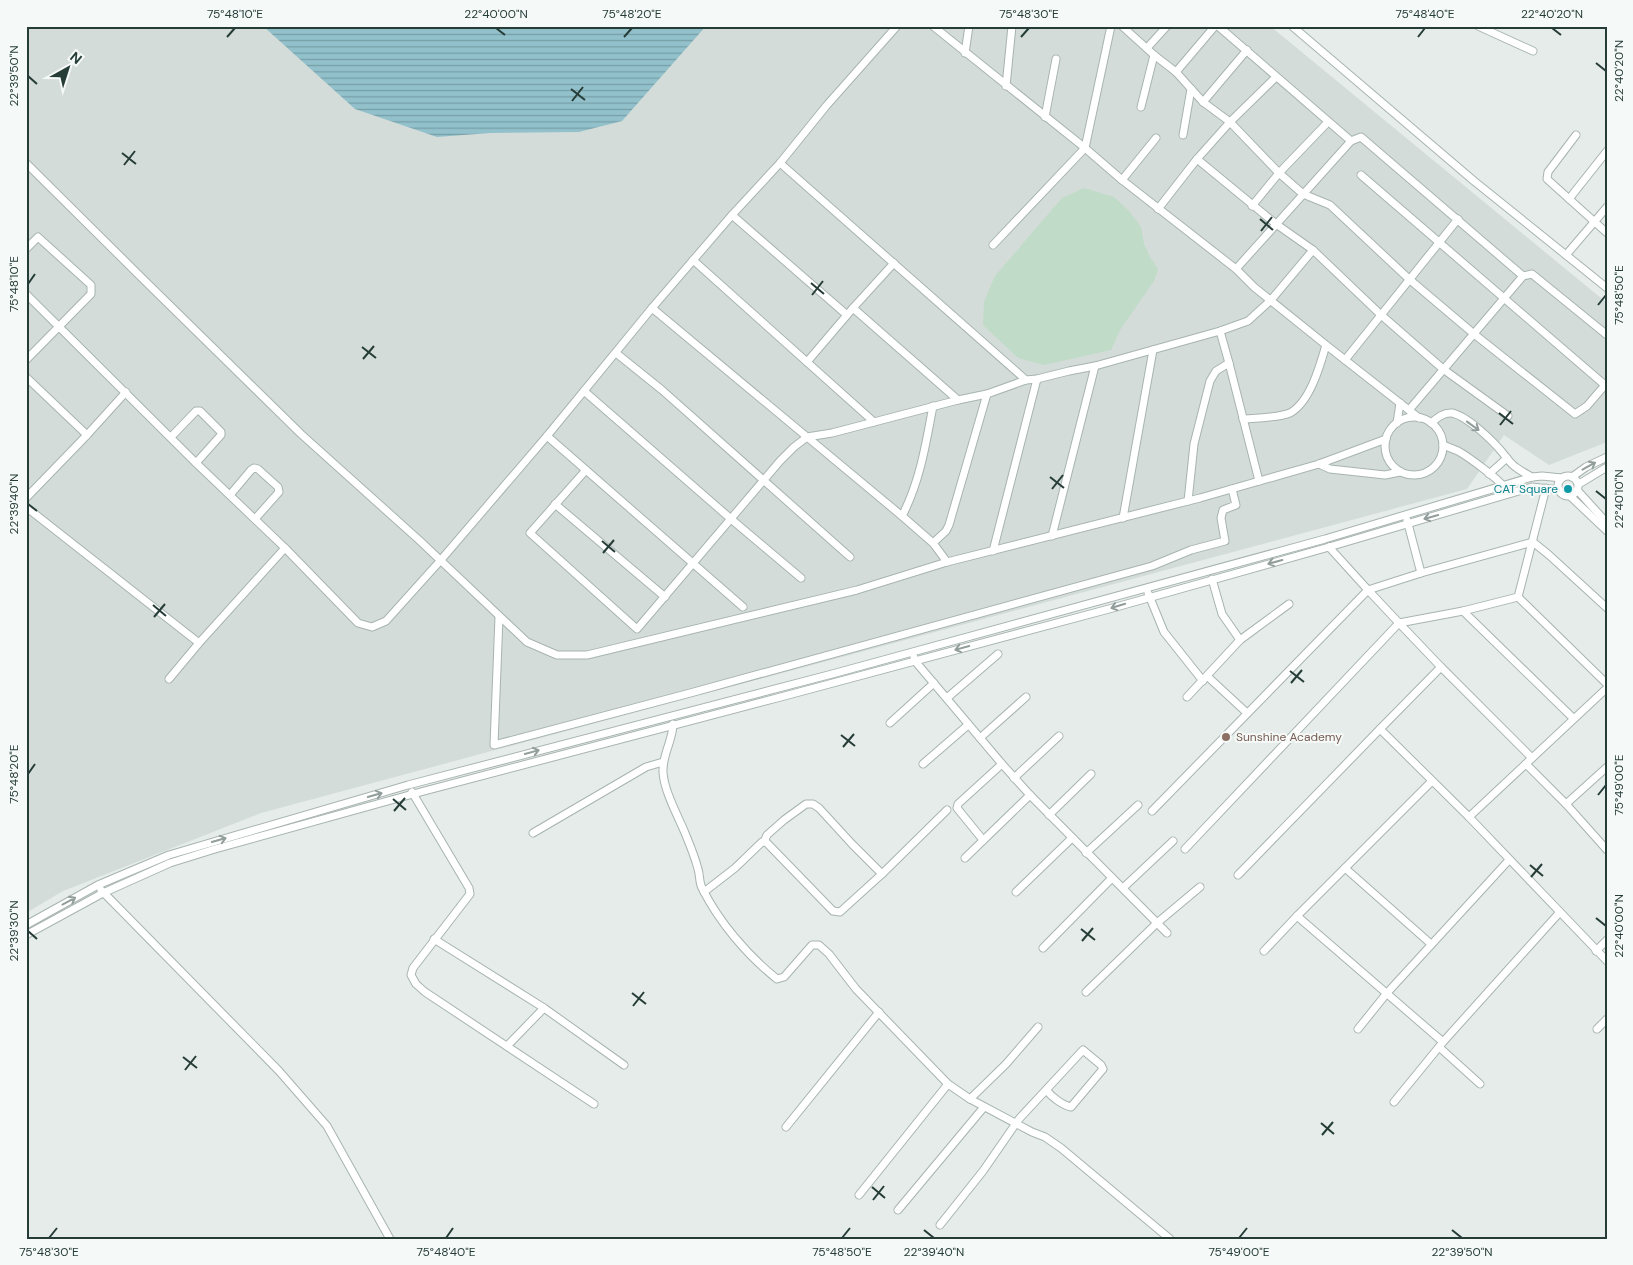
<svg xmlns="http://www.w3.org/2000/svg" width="1633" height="1265" font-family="'DM Sans',sans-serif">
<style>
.built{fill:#d3dcd8}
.park{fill:#c0dbc8}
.water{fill:url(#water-rules)}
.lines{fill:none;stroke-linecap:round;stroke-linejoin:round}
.minor-casing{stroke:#a8b4b0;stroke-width:9}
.minor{stroke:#fff;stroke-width:7}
.oneway{stroke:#929e9b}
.ticks{fill:none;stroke:#253c37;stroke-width:2}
.culture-dot{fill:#0f9aa8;stroke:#f5f9f7;stroke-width:2}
.education-dot{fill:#8d6e63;stroke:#f5f9f7;stroke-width:2}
.labels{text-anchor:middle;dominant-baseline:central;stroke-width:4;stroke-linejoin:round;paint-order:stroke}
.culture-label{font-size:12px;fill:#0d838f;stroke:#f5f9f7;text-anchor:end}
.education-label{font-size:12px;fill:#785e54;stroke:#f5f9f7;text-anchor:start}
.neatline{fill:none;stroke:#253c37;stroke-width:2}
.ticks-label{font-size:12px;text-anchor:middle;fill:#253c37}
</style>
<defs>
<pattern id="water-rules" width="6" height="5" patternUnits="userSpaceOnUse" patternTransform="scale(1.25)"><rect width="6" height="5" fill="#92c1cc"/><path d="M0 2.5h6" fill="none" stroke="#779ea6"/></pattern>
</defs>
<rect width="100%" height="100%" fill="#e5ece9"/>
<path class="built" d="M26 26H1270L1607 303V442L1549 465 1504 435 1467 489 261 813 63 891 26 913Z"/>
<path class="park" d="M1084 188 1114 197 1129 211 1141 227 1144 244 1150 257 1158 269 1154 281 1120 330 1111 350 1044 365 1018 358 983 325 984 302 995 276 1062 198Z"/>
<path class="water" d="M263 26H706L622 121 579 132 490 133 437 137 355 109Z"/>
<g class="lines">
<defs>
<g id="minor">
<path d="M933 26 1085 148 1122 180 1236 269 1254 287 1326 345 1419 418"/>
<path d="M1122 26 1154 55 1176 72 1203 102 1230 122 1279 173 1303 194 1330 205 1409 279 1474 334 1575 414 1587 406 1605 385"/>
<path d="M1218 26 1351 141"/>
<path d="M1292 26 1474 181 1607 288"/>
<path d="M1478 26 1533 51"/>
<path d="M1147 48 1167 26"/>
<path d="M965 53 969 26"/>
<path d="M1176 72 1215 26"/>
<path d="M1006 86 1012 26"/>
<path d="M1203 102 1247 50"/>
<path d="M1141 107 1154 55"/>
<path d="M1045 117 1056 59"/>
<path d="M1183 135 1191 89"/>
<path d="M1576 135 1548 172 1547 179 1607 233"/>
<path d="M1197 159 1276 224 1313 250 1380 314 1443 369 1508 416"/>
<path d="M26 163 145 281 301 434 419 540 527 642 557 655H587L857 590 947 562 1200 498 1319 464 1386 439"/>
<path d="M780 163 1026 380"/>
<path d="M1361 175 1606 386"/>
<path d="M1122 180 1156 138"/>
<path d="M1569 199 1607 151"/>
<path d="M1252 206 1279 173 1328 122"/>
<path d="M1158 209 1197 159 1230 122 1276 77"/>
<path d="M732 215 847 315"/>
<path d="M993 245 1085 148 1111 26"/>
<path d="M26 249 38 237 91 285V294L26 360"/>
<path d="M1566 255 1607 207"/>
<path d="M693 260 874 422"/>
<path d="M1236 269 1351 141 1361 137 1523 276"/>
<path d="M26 294 196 463 285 548 358 623 372 627 386 621 440 561 547 436 652 308 732 215 780 163 827 105 897 26"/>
<path d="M652 308 902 516 933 543 947 562"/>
<path d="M853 308 958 400"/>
<path d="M1220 331 1229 363 1259 481"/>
<path d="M616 353 662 390 850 557"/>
<path d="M1345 360 1458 219"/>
<path d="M807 362 853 308 894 263"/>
<path d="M26 377 87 435 126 392"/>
<path d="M584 391 731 519 801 578"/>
<path d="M1409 410 1523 276 1532 274 1607 335"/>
<circle cx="1414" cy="446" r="29"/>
<path d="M1243 419C1256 418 1278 418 1290 413 1310 402 1320 366 1326 345"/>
<path d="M1397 423 1400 403"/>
<path d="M1431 423C1437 418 1444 412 1452 413 1467 416 1492 440 1502 452 1505 456 1508 460 1512 464 1518 470 1525 473 1532 477"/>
<path d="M547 436 743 607"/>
<path d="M171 437 196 411H200L221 432V435L196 463"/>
<path d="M1443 445C1448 447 1453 449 1458 451 1467 456 1502 481 1505 489"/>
<path d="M1319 464 1330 469 1385 475 1400 472"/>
<path d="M586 470 530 533 637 629 780 461 794 447 807 437 832 433 958 400 987 394 1026 380 1037 379 1069 371 1095 366 1220 331 1248 321 1271 300 1313 250"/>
<path d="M1489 474 1507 458"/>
<circle cx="1568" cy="486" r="10"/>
<path d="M1572 477 1586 467 1607 457"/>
<path d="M1579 484 1607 467"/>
<path d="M1578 491 1607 523"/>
<path d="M230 495 251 470 254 468 258 469 278 487 279 492 255 519"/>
<path d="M1570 496 1607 531"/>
<path d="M26 498 87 435"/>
<path d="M1188 501 1194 444 1210 381 1216 371 1229 363"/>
<path d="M555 504 665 597"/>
<path d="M26 507 199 643"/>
<path d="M902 516C920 482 926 443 933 406"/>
<path d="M1123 518 1153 350"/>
<path d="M1407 520 1421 573 1533 542 1549 555 1607 608"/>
<path d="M1052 536 1095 366"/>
<path d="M933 543 946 531 949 525 987 394"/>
<path d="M993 551 1037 379"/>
<path d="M1421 573 1368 590 1399 623 1463 611 1518 597 1546 488"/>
<path d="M1212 579 1222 614 1240 640"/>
<path d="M1148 593 1164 632 1203 681"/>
<path d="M1518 597 1607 684"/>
<path d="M1463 611 1573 718"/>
<path d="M499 617 494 745 694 692 1152 566 1191 550 1225 541 1221 518 1223 510 1236 505 1232 489"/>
<path d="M914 657 915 661 1002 764 1030 795 1167 933"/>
<path d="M1441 667 1532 758"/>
<path d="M1207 676 1247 713"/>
<path d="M169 679 199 643 285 548"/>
<path d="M1187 697 1240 640 1289 604"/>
<path d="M947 698 998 654"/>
<path d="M890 723 934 683"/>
<path d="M673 724C673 740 662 755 663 772 664 791 678 816 685 833 690 845 695 857 698 869 700 875 699 882 702 888 719 922 747 955 777 979L784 977 812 945H819L829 954 856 989 948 1084 970 1099 1032 1132 1045 1137 1061 1148 1170 1239"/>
<path d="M980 738 1026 697"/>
<path d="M923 764 968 725"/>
<path d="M1526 764 1566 804 1607 850"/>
<path d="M1014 778 1059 736"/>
<path d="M412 792 469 888 470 894 413 968 411 975 416 984 425 992 594 1104"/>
<path d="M1566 804 1607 767"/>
<path d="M1152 811 1368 590 1329 547"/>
<path d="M1049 815 1091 774"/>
<path d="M1469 817 1607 961"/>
<path d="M533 833 646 767 663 762"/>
<path d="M983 840 957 808 958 804 1002 764"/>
<path d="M764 842 767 835 784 820 806 804H813L819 808 852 844 882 874"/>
<path d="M1185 849 1399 623 1441 667 1380 729"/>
<path d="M1086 853 1138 805"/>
<path d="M965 858 1030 795"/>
<path d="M1345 868 1431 944"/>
<path d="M1238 875 1380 729 1469 817 1607 688"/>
<path d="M1123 888 1173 841"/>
<path d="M101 890 279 1071 327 1126 390 1239"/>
<path d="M704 892 735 868 762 842H766L833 911 840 912 882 874 947 810"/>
<path d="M1016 892 1072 838"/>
<path d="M1297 916 1432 781"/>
<path d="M26 925 98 885 169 855 408 785 836 673 1325 539 1532 477 1542 476 1562 478"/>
<path d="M26 935 103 893 170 863 215 849 413 794 777 698 1109 609 1329 547 1532 487 1559 490"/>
<path d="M434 939 544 1008 624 1065"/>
<path d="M1043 948 1112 878"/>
<path d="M1264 951 1297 916 1443 1042"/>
<path d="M1596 951 1607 940"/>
<path d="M1086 992 1157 923 1200 887"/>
<path d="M1358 1029 1387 993 1509 860"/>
<path d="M1597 1029 1607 1019"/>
<path d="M507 1046 544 1008"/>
<path d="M1439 1047 1480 1084"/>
<path d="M970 1099 1006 1064 1038 1027"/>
<path d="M1394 1102 1443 1042 1560 912"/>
<path d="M786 1127 879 1012"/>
<path d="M859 1195 948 1084"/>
<path d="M898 1210 984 1107"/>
<path d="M940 1225 983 1171 1019 1119 1083 1050 1101 1065 1103 1069 1071 1107C1062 1105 1052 1097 1046 1090"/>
</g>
</defs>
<use href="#minor" class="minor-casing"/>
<use href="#minor" class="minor"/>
</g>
<defs><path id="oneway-shaft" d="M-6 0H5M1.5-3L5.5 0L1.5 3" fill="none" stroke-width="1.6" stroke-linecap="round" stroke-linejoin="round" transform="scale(1.25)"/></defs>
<g class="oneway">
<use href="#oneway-shaft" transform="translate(1473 426) rotate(36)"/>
<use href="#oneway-shaft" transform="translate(1589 466) rotate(-29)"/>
<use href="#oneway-shaft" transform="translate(1431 517) rotate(164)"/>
<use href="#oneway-shaft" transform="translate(1275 562) rotate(165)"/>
<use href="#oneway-shaft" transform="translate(1118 606) rotate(163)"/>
<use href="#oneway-shaft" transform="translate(962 648) rotate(165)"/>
<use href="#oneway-shaft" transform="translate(532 752) rotate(-15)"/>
<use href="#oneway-shaft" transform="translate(375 795) rotate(-16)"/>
<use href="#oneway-shaft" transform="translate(219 840) rotate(-16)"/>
<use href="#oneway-shaft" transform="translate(69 901) rotate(-28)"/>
</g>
<path class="ticks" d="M496 28 505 35M1552 28 1561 35M227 37 235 28M624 37 632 28M1021 37 1029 28M1418 37 1425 28M1596 63 1606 71M28 76 37 84M571 89 585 100M572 101 583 87M122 153 136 164M124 165 135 151M1260 219 1273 230M1261 231 1272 217M811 283 824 294M28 284 35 274M812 295 823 281M1598 305 1606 295M362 347 376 358M363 359 374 346M1499 413 1513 424M1500 425 1511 411M1050 477 1064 488M1052 489 1063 475M1596 491 1606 499M28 504 37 511M602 541 615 552M603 553 614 540M153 605 166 616M154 617 165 604M1290 671 1304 682M1291 683 1302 670M841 735 855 746M843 747 854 734M28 774 35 764M1598 795 1606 785M393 799 406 810M394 811 405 798M1530 865 1543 876M1531 877 1542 864M1596 918 1606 926M1081 929 1095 940M28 931 37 939M1082 941 1093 928M632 993 646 1004M633 1006 644 992M183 1057 197 1068M185 1070 196 1056M1321 1123 1334 1134M1322 1135 1333 1122M872 1187 885 1198M873 1200 884 1186M924 1230 934 1238M1452 1230 1462 1238M49 1238 57 1228M446 1238 453 1228M842 1238 850 1228M1239 1238 1247 1228"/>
<circle class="culture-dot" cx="1568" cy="489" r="5"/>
<circle class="education-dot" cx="1226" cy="737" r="5"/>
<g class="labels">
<g class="culture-label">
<text x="1558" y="489">CAT Square</text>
</g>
<g class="education-label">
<text x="1236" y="737">Sunshine Academy</text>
</g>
</g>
<rect width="1633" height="1265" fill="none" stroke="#f5f9f7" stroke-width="55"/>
<g transform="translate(68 68) rotate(39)" stroke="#f5f9f7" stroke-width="4" paint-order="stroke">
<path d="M0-4L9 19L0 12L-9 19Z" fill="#253c37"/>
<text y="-8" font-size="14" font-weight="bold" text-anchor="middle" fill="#253c37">N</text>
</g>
<rect x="28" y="28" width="1578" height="1210" class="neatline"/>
<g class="ticks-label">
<text x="235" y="18">75°48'10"E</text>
<text x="496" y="18">22°40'00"N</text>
<text x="632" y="18">75°48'20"E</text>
<text x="1029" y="18">75°48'30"E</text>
<text x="1425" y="18">75°48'40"E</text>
<text x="1552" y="18">22°40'20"N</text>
<text transform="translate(1619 71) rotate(-90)" y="4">22°40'20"N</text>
<text transform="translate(14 76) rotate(-90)" y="4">22°39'50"N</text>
<text transform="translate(14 284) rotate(-90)" y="4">75°48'10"E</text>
<text transform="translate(1619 295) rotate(-90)" y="4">75°48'50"E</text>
<text transform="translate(1619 499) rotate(-90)" y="4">22°40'10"N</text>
<text transform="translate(14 504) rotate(-90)" y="4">22°39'40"N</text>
<text transform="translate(14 774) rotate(-90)" y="4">75°48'20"E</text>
<text transform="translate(1619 785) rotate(-90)" y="4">75°49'00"E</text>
<text transform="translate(1619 926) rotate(-90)" y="4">22°40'00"N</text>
<text transform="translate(14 931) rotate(-90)" y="4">22°39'30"N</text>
<text x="49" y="1256">75°48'30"E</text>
<text x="446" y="1256">75°48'40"E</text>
<text x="842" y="1256">75°48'50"E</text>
<text x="934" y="1256">22°39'40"N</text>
<text x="1239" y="1256">75°49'00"E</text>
<text x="1462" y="1256">22°39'50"N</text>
</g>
</svg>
